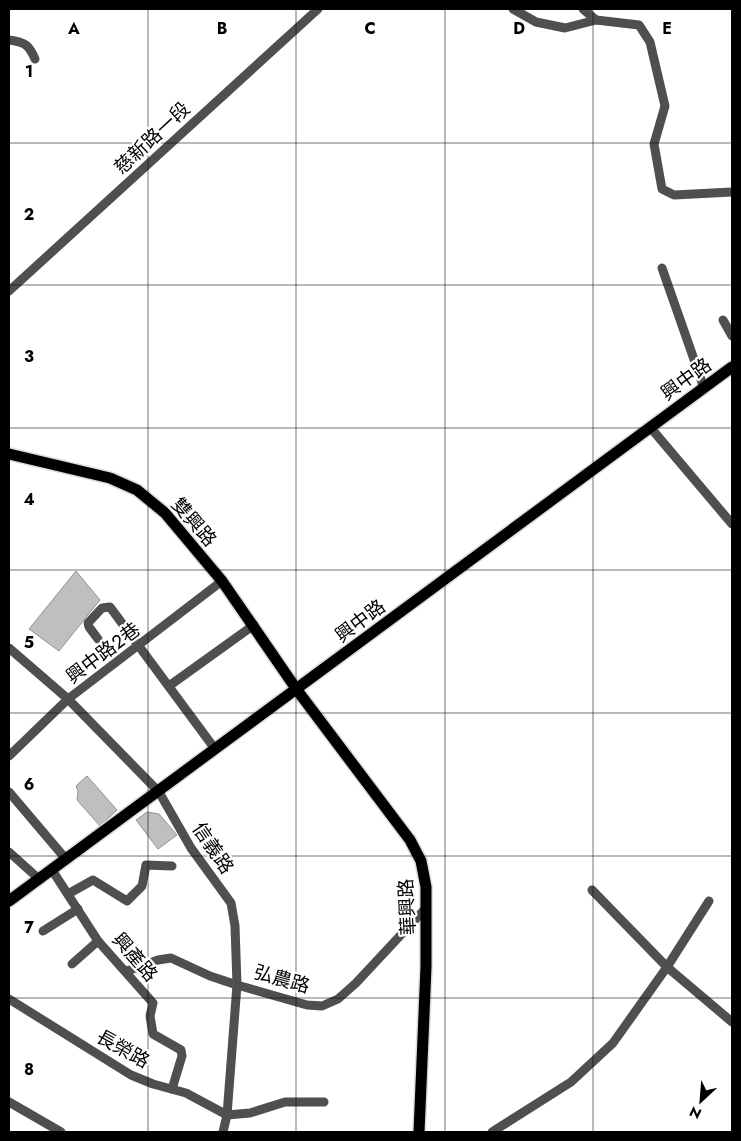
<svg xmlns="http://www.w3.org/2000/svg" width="741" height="1141" font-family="Jost,'Noto Sans TC',sans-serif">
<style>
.building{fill:#bfbfbf;stroke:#939393}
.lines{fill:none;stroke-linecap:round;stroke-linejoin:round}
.major-casing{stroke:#dbdbdb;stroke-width:14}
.minor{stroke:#4f4f4f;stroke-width:9}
.major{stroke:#000;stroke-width:11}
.grid{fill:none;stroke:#000;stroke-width:1;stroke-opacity:0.55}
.labels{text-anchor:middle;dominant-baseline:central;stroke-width:4.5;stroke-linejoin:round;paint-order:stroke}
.street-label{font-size:19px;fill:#000;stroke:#fff}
.grid-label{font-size:16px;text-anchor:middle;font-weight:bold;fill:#000;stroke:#fff;stroke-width:4.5;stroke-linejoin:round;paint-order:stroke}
</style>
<rect width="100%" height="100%" fill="#fff"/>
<g class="building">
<path d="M76 571 100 600 59 651 29 629Z"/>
<path d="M87 776 117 810 100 826 77 800 78 791 76 786Z"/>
<path d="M147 812 159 814 177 835 158 849 136 820Z"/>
</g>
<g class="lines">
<defs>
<g id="major">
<path d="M9 454 110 478 137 490 165 513 222 581 297 690 410 840 421 861 426 887V967L419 1132"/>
<path d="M9 901 732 367"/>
</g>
</defs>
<use href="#major" class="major-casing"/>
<g class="minor">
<path d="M513 9 536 22 565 28 596 20"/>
<path d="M583 9 596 20 639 25 650 42 665 106 654 144 662 189 674 195 732 192"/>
<path d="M9 40C25 42 29 45 35 59"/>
<path d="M662 268 704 388"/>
<path d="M9 291 318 9"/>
<path d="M723 320 732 336"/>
<path d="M650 427 732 524"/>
<path d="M98 639 89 627 88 623 102 608 110 607 215 749"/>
<path d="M9 648 68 699 159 792 191 848 231 903 235 926 237 985 227 1115 223 1132"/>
<path d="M169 686 254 625"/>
<path d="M9 756 68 699 222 581"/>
<path d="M9 792 65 858"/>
<path d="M9 852 39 879"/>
<path d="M52 870 98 941 153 1003 150 1016 153 1034 181 1050 182 1056 172 1089"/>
<path d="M592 890 667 967 709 901"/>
<path d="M68 894 93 880 127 901 142 886 146 865 172 866"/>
<path d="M43 931 78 909"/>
<path d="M72 964 98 941"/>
<path d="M127 971 158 960 171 958 210 976 237 985 307 1005 322 1006 338 999 356 983 426 908"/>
<path d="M9 999 131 1075 153 1084 186 1093 227 1115 250 1113 285 1102H324"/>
<path d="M9 1102 61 1132"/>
<path d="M492 1132 571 1082 613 1043 667 967 732 1022"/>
</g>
<use href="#major" class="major"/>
</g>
<path class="grid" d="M148 9V1132M296 9V1132M445 9V1132M593 9V1132M9 143H732M9 285H732M9 428H732M9 570H732M9 713H732M9 856H732M9 998H732"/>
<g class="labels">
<g class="street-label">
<text transform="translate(152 138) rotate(-43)">慈新路一段</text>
<text transform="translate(686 379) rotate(-36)">興中路</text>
<text transform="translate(194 522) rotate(49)">雙興路</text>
<text transform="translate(360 621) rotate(-37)">興中路</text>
<text transform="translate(103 653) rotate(-37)">興中路2巷</text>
<text transform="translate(213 848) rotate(56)">信義路</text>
<text transform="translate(407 907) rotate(-93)">華興路</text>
<text transform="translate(135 957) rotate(49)">興產路</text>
<text transform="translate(282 979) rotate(16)">弘農路</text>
<text transform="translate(123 1049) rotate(29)">長榮路</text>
</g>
</g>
<g class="grid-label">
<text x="74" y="34">A</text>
<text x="222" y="34">B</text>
<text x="370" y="34">C</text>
<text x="519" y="34">D</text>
<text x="667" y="34">E</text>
<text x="29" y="77">1</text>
<text x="29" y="220">2</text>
<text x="29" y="362">3</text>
<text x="29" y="505">4</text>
<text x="29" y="648">5</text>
<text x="29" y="790">6</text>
<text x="29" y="933">7</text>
<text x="29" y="1075">8</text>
</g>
<rect width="741" height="1141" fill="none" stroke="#000000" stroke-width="20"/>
<g transform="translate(701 1101) rotate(206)" stroke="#ffffff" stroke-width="4" paint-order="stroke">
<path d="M0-4L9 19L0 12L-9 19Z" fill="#000000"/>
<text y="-8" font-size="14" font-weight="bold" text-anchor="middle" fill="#000000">N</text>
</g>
</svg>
